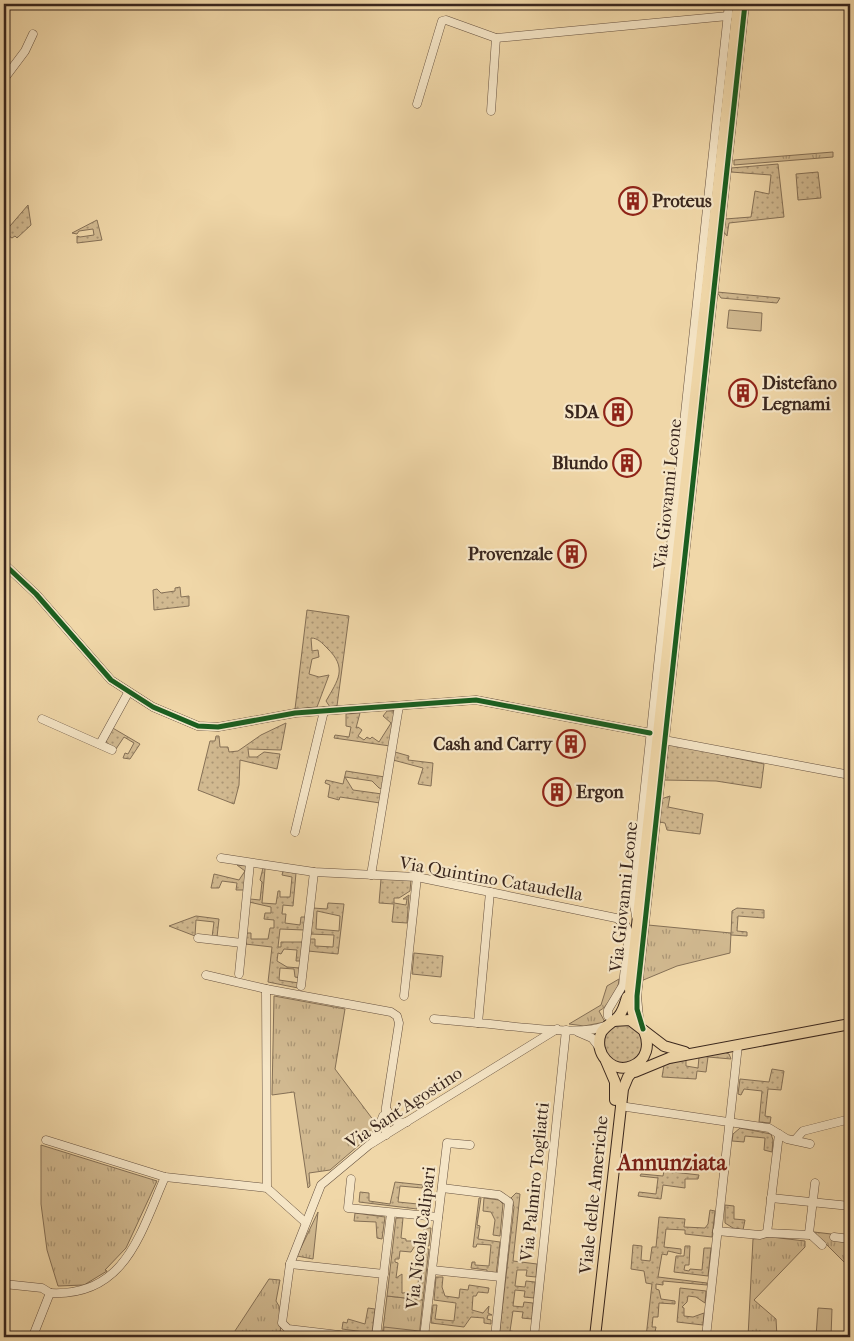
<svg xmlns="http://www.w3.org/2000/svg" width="854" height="1341" font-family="'IM FELL French Canon',serif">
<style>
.grass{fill:url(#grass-tufts);stroke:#857056}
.garden{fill:url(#garden-dots);stroke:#857056;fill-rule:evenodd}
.pitch{fill:#d1b990;stroke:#857056}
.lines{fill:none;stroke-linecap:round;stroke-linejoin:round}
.minor-casing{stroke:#675240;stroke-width:9}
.major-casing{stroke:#39261d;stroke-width:12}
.minor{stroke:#f5e5c6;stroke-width:8}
.major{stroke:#f0d7a8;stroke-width:10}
.cycleway-casing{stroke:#f5e5c6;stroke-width:8}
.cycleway{stroke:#1b5e20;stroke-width:5}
.labels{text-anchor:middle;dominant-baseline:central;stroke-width:4.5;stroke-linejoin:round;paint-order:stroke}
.poi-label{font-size:18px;font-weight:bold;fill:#39261d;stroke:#f5e5c6;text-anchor:end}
.street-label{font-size:18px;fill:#39261d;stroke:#f5e5c6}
.district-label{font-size:22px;font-weight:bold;fill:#7a1f14;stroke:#f5e5c6}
</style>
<defs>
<pattern id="grass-tufts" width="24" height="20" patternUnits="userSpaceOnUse" patternTransform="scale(1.25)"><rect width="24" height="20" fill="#d1b990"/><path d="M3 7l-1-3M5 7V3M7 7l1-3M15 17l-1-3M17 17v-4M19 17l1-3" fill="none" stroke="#ab9675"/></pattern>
<pattern id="garden-dots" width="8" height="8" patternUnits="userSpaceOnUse" patternTransform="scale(1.25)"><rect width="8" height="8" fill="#d1b990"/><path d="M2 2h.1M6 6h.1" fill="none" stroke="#ab9675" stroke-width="1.8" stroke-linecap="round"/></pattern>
</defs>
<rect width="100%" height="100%" fill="#f0d7a8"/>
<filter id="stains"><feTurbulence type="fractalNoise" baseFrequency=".004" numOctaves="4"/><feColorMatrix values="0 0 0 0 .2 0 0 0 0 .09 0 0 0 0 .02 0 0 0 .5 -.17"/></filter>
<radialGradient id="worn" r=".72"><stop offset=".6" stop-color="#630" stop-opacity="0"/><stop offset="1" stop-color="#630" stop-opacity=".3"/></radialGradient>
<g class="grass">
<path d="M833 152V157L734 165V160Z"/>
<path d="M648 925 731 933 730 953 677 966 641 981Z"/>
<path d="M619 979C619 990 609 1006 599 1011L605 1022 584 1026 569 1024 601 1005 607 986Z"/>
<path d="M274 996 345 1009 335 1069 377 1125 372 1134 330 1170 309 1173 310 1186 308 1188 294 1092 272 1095Z"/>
<path d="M41 1145 157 1181 126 1248 105 1270 107 1271 84 1285 58 1286 47 1250 41 1204Z"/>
<path d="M318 1212 313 1259 297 1256Z"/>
<path d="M814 1232 831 1234V1239L850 1241V1268Z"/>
<path d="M771 1237 805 1241V1247L754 1300 776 1319 777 1337H748L753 1239Z"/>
<path d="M269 1279 280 1280 276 1301 279 1306 281 1337H231Z"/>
<path d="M387 1296 423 1300 419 1337H382Z"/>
</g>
<g class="garden">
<path d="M778 164 784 217 729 223 727 236 723 231 725 219 751 217 755 191 769 194 771 175 731 172V168Z"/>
<path d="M818 172 821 198 798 200 796 174Z"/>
<path d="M28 205 31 225 17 238 15 236 12 238 4 233Z"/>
<path d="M97 220 102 240 77 243V236L80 237 94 235 93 229 79 231 77 234 72 233Z"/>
<path d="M717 292 780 298 777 303 721 298Z"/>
<path d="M180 587 181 597 189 596V606L154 610 153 590 157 589 161 593 175 591V588Z"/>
<path d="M307 610 349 616 337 706 330 707 326 701C338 680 348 668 327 648 322 643 318 638 311 638L312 651 318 650 319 657 312 659 309 674 319 677 329 675 317 707 295 709Z"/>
<path d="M387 711H396L390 746 334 738 335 735 349 737 351 727 346 726V714L360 713 356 728 358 727 362 730 358 736 364 740 367 737 370 739 372 737 379 742 391 723 383 716Z"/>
<path d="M286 723 281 750 248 749 249 757H257L264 752 280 754 277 769 240 760 239 785 234 804 198 790 210 741H215L216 736H219L220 747H228L229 752 238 751 261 735Z"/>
<path d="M111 727 140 744 130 759 123 758 125 753 128 754 134 743 124 737 116 749 107 743 106 739Z"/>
<path d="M671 744 764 764 761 788 716 781 663 780 667 747Z"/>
<path d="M395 752 409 756 408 760 433 763 431 786 418 784 423 768 393 760Z"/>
<path d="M346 771 385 777 383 789 379 788 372 781 345 777 353 790 382 794 380 803 340 797 339 800 328 797 330 785 325 783 326 780 343 784Z"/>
<path d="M670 796 668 807 703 814 700 834 667 830 665 823 659 822 661 799Z"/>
<path d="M237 865 247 866 244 890H236L237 883 222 881 219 888H211L214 874 239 880 245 871Z"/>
<path d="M263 868 265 869 262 903 276 904 278 891H280V897H290L292 877 282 875 283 871 296 873 293 906 283 905 282 914H286L285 923 300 925 301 917H305L304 930 280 929 278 947H281V942H303L301 961H296L297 950 284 949 281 954 278 953 277 961 287 967 300 968V978L295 977 294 969 280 968 279 980 299 983 298 988 268 982 272 947 245 944 246 933H251V939H268L270 928H274V920L264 919 265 913H271V907L249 902 250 899 260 900 262 882 260 880Z"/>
<path d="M381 879 411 880 410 891 399 898H394V903L406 905 407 899H403L409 895 407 923 392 922 394 904 379 903Z"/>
<path d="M328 903 344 904 338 954 308 951 309 939H315V946L333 947 334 935 310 934 313 908 327 909ZM317 911 340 916 339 931 316 929Z"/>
<path d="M737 908 764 910V918L738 916 737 931 747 932V936L731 935 732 911Z"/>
<path d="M196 916 219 919 217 937H212L214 922 196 920 195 936 169 926Z"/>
<path d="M414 953 443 956 441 977 412 974Z"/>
<circle cx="623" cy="1043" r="20"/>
<path d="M724 1052 729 1054 731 1059 708 1057 706 1072 697 1071 696 1079 662 1077 664 1065 686 1059V1066L698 1068 699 1057Z"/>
<path d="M772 1069 784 1071 781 1090 768 1089 765 1116 771 1117 770 1123 759 1122 762 1091 744 1089 741 1095 738 1094 740 1079 769 1082Z"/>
<path d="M740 1128 771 1134 773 1140 772 1152 764 1150 765 1138 745 1136 744 1142 732 1141 733 1134Z"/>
<path d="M664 1171 699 1175 698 1179H685V1188L663 1185 661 1199 638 1196 639 1192 656 1194 658 1178 640 1176 641 1174 663 1176Z"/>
<path d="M395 1182 423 1185 422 1188 400 1186 398 1202 418 1204 417 1209 359 1202 360 1192 369 1193V1201L390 1204Z"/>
<path d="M516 1193 520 1194 513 1261 537 1264 536 1277 526 1276 527 1270H517L515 1286 525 1287 526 1281 535 1282 534 1298 524 1297 525 1291 515 1290 513 1306 523 1307 524 1302 533 1303 532 1319 522 1318 523 1312 513 1311 510 1331 530 1334V1337H499L514 1207 511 1198Z"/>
<path d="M479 1198H481L477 1225 480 1226 478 1239 500 1242 496 1275 487 1274V1270L471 1268 472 1262H475V1265L489 1266 491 1245 477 1244 476 1247H473Z"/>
<path d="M484 1198 499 1200 503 1204 500 1236 493 1235 495 1220 491 1212 483 1211Z"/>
<path d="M725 1205 734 1206V1219L745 1220 743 1230 733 1228 725 1223Z"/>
<path d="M710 1210 715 1211 712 1237 685 1234V1230L666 1229 664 1247 681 1249V1254L668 1251 667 1255 662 1254 658 1277 707 1283V1285L663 1281V1285L656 1284V1289L659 1290 661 1299 675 1301V1304L659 1303 658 1317H653L652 1327H656L655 1332H653L652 1337H646L652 1284 646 1283 644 1271 631 1269 633 1245 642 1246 641 1260 650 1261 652 1247H656L659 1217 685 1219 684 1227 705 1228 708 1224Z"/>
<path d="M355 1213 385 1217 382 1239 377 1238 376 1222 354 1221Z"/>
<path d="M396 1218H403L401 1238 406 1239V1241H423L424 1228H431L429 1246 416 1244 411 1252 400 1251 399 1259H395V1262L398 1263 396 1278 402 1274V1293L417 1292 421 1258 416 1257V1249H429L423 1300 387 1296Z"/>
<path d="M685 1246H690L689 1265H685L684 1270 689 1271 690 1269 702 1270 704 1248H711L708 1276 674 1272 676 1256H684Z"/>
<path d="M436 1277H443L442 1287 445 1296 459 1298 460 1289 468 1290 469 1285 489 1288 488 1293 478 1292 476 1296H473L472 1310 483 1313 489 1306 488 1313 492 1315H488L487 1319 491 1320V1324L484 1323V1318L471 1317 464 1327 431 1323 433 1305H437L435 1319 454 1321 456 1303 434 1300Z"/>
<path d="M680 1288 706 1291 705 1303 696 1297 688 1296 687 1302 682 1307 684 1308V1316L693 1317 704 1313 703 1325 677 1322Z"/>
<path d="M368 1308 375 1309 372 1333 342 1329 343 1322 347 1323 348 1319 365 1324Z"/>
</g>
<g class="pitch">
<path d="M729 310 762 313 761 331 727 328Z"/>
<path d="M818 1308 832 1309 831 1337H816Z"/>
<path d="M384 1327 419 1331 418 1337H383Z"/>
</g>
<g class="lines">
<defs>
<g id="minor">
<path d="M4 79 25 51 33 34"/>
<path d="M417 104 442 21 446 20 496 38 728 16"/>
<path d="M491 111 496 38"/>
<path d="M4 564 36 594 111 680 153 707 198 726 218 727 295 713 476 700 650 733"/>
<path d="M42 719 112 750"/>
<path d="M664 740 850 775"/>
<path d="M100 744 128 693"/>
<path d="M295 832 324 711"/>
<path d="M221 858 314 872 417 877 616 918 625 924 629 932 623 985 608 1010V1016"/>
<path d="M371 875 399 706"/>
<path d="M490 892 478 1023C507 1025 581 1037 605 1026"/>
<path d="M636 916 633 898 729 4"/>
<path d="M198 938 242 943"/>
<path d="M239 974 250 863"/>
<path d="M206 975 266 989"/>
<path d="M301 986 314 872"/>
<path d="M404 996 417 877"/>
<path d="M639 1018 637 996 745 4"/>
<path d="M434 1019 478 1023"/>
<path d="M848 1025 850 1036"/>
<path d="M578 1032 592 1038 599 1047"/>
<path d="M620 1106 769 1128 787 1139 810 1144"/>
<path d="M387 1110 393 1120 400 1123 407 1122"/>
<path d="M46 1140 165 1177 267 1188 305 1222"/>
<path d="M795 1140 803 1131 850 1119"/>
<path d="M373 1142 383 1116"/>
<path d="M351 1179 348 1208 438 1217"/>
<path d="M815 1183 809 1233 822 1245"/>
<path d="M267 1188 266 989 391 1012 397 1016 399 1023 386 1107V1135"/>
<path d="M442 1188 499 1195 509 1202 495 1337"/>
<path d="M771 1198 850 1206"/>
<path d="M717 1231 760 1235 767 1233 810 1235"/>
<path d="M767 1233 779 1134"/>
<path d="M834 1237 850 1239"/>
<path d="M290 1264 384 1274"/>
<path d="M432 1270 501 1277"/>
<path d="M4 1284 42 1288 50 1293"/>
<path d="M50 1293C125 1297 140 1234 165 1177"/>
<path d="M35 1337 33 1336 50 1293"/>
<path d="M356 1337 288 1329 282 1323 290 1264 321 1185 369 1145 557 1029"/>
<path d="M376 1337 391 1213"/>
<path d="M424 1337 447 1143 470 1145"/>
<path d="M534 1337 566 1030"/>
<path d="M706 1337 738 1045"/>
</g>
<g id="major">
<path d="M627 997C625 1004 623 1012 618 1017 612 1023 605 1026 601 1033 593 1053 612 1074 632 1066 647 1060 650 1045 644 1031"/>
<path d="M613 1021 630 1020 664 1046 685 1052"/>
<path d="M636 1023 631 1006 630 989 738 4"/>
<path d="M606 1061 615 1082V1100"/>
<path d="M635 1072 669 1058 850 1024"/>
<path d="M595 1337 623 1089 628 1077 641 1061"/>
</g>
</defs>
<use href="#minor" class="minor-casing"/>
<use href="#major" class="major-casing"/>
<use href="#minor" class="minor"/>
<use href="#major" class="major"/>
<defs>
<g id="cycleway">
<path d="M4 564 36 594 111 680 153 707 198 726 218 727 295 713 476 700 650 733"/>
<path d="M643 1029 637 1009V996L745 4"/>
</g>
</defs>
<use href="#cycleway" class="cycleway-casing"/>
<use href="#cycleway" class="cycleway"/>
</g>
<defs>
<symbol id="building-ring" viewBox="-11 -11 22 22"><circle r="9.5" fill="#f5e5c6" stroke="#8f2418" stroke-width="1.5"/><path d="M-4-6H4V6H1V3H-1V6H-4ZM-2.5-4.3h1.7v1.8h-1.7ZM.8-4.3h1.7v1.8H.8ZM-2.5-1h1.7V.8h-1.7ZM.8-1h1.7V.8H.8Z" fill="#8f2418"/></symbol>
</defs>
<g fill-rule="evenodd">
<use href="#building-ring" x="617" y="185" width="32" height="32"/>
<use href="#building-ring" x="727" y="377" width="32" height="32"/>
<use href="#building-ring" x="602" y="396" width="32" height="32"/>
<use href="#building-ring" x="611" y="447" width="32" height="32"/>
<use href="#building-ring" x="556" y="538" width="32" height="32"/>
<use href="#building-ring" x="555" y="728" width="32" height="32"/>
<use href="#building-ring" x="541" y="776" width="32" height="32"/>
</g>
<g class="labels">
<g class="poi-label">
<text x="652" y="201" text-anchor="start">Proteus</text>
<text x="762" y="383" text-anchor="start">Distefano<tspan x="762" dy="21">Legnami</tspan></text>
<text x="599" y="412">SDA</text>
<text x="608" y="463">Blundo</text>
<text x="553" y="554">Provenzale</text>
<text x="552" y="744">Cash and Carry</text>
<text x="576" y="792" text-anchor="start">Ergon</text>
</g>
<g class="street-label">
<text transform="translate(668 494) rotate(-84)">Via Giovanni Leone</text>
<text transform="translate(491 879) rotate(10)">Via Quintino Cataudella</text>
<text transform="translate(624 897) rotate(-84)">Via Giovanni Leone</text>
<text transform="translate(404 1108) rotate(-33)">Via Sant'Agostino</text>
<text transform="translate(535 1182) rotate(-84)">Via Palmiro Togliatti</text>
<text transform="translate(594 1195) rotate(-84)">Viale delle Americhe</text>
<text transform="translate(421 1238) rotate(-83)">Via Nicola Calipari</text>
</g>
<g class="district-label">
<text x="672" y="1163">Annunziata</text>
</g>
</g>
<rect width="854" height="1341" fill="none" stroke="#f0d7a8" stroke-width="20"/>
<rect x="5" y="5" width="844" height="1331" fill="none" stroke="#39261d" stroke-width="2.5"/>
<rect x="10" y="10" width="834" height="1321" fill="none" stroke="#39261d"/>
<rect width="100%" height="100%" filter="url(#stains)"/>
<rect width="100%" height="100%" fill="url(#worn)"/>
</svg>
